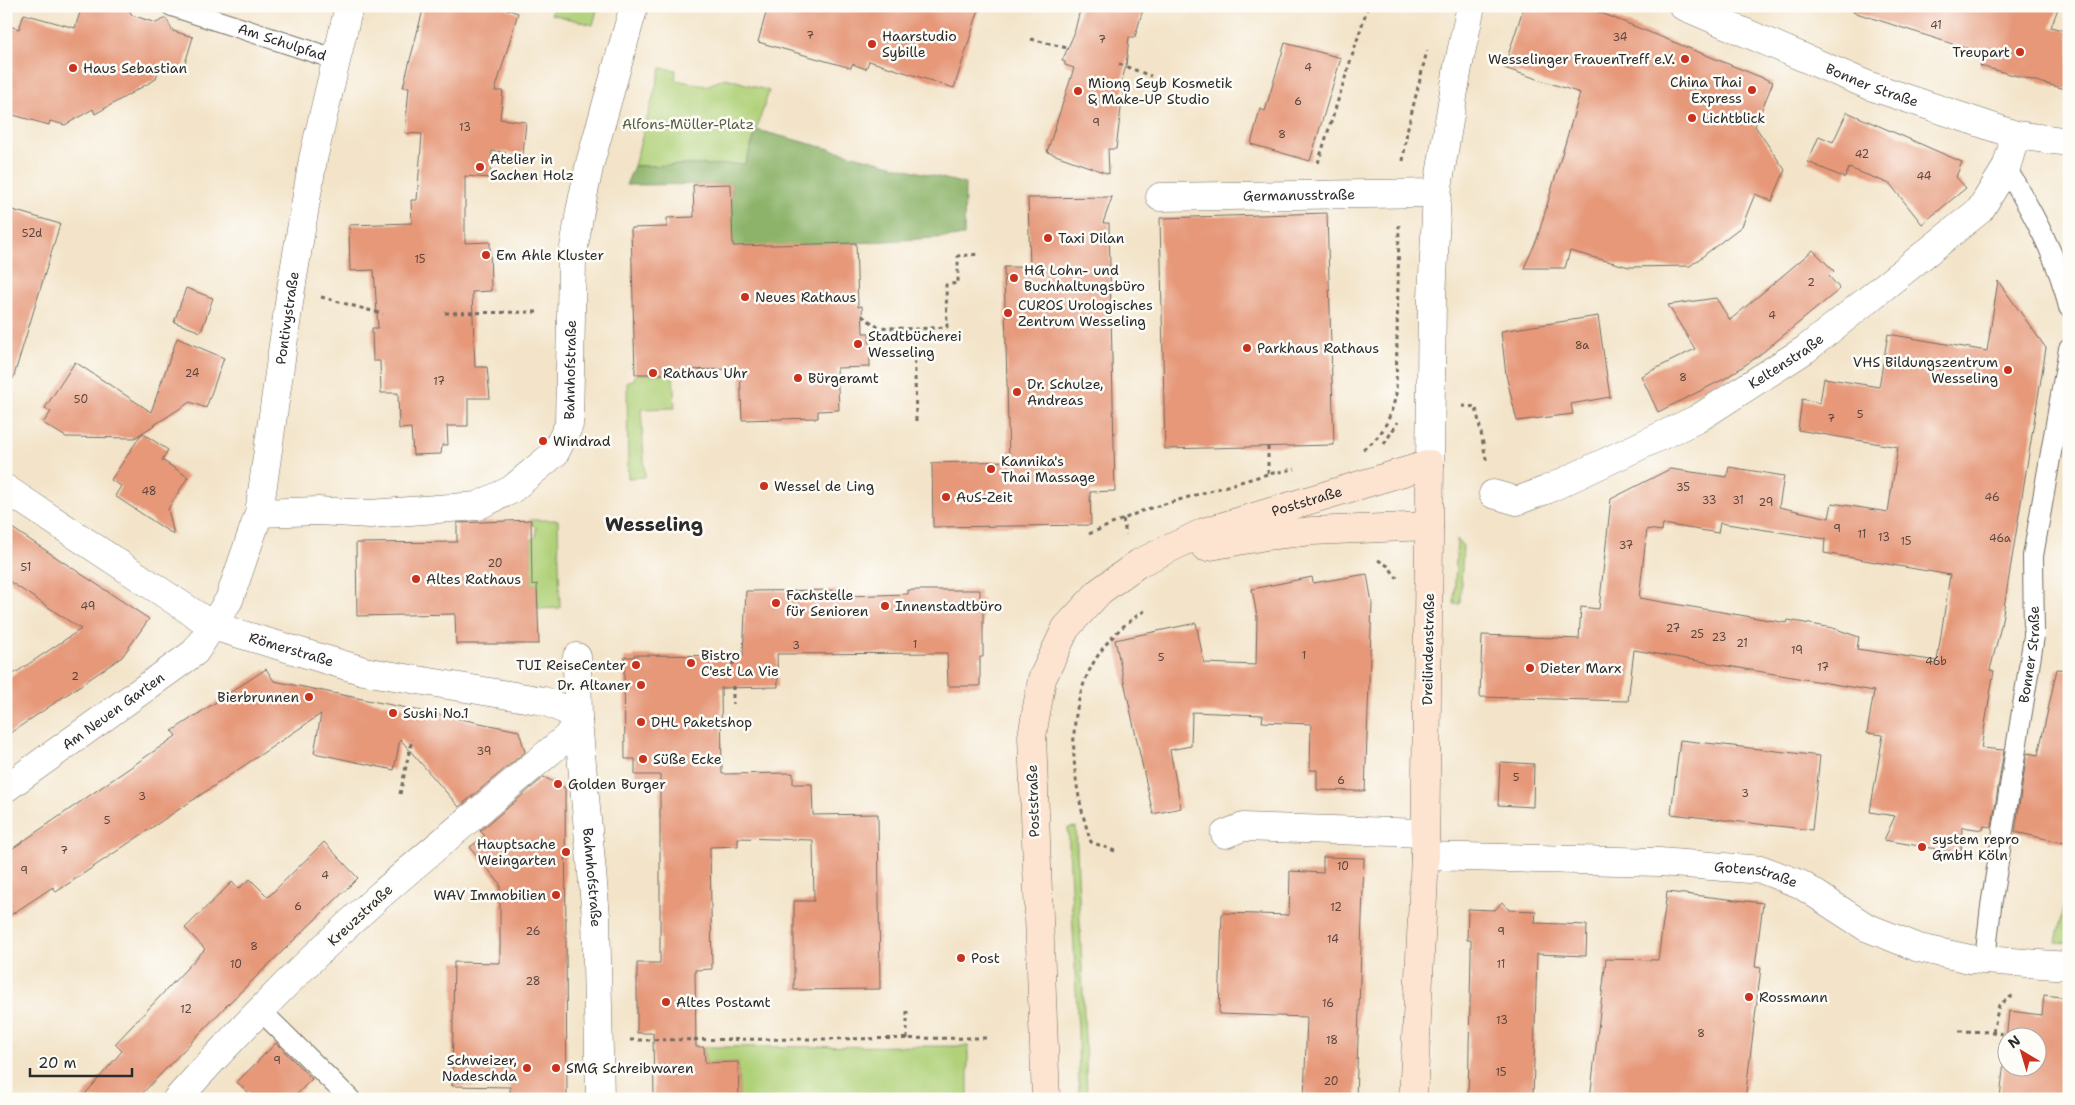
<svg xmlns="http://www.w3.org/2000/svg" width="2075" height="1105" font-family="'Shantell Sans',sans-serif">
<style>
.green{fill:#b0d179;stroke:#6e7e52}
.forest{fill:#8cb369;stroke:#5c6f4a}
.building{fill:#e69879;fill-rule:evenodd}
.lines{fill:none;stroke-linecap:round;stroke-linejoin:round}
.lane-casing{stroke:#716c62;stroke-width:22}
.street-casing{stroke:#716c62;stroke-width:29}
.secondary-casing{stroke:#716c62;stroke-width:29}
.path{stroke:#716c62;stroke-width:3;stroke-dasharray:4 4;stroke-linecap:butt}
.lane{stroke:#fff;stroke-width:20}
.street{stroke:#fff;stroke-width:28}
.secondary{stroke:#fde4d1;stroke-width:28}
.poi-dot{fill:#c8321e;stroke:#fdfcf7;stroke-width:2}
.labels{text-anchor:middle;dominant-baseline:central;stroke-width:5;stroke-linejoin:round;paint-order:stroke}
.number-label{font-size:11px;fill:#5a463e}
.poi-label{font-size:14px;fill:#2b2b2b;stroke:#fdfcf7;text-anchor:start}
.street-label{font-size:14px;fill:#2b2b2b;stroke:#fdfcf7}
.park-label{font-size:14px;fill:#535d42;stroke:#fdfcf7}
.district-label{font-size:19px;font-weight:bold;fill:#2b2b2b;stroke:#fdfcf7}
</style>
<rect width="100%" height="100%" fill="#fdfcf7"/>
<filter id="ink" filterUnits="userSpaceOnUse"><feTurbulence type="fractalNoise" baseFrequency=".02" numOctaves="2"/><feDisplacementMap in="SourceGraphic" scale="10" xChannelSelector="R" yChannelSelector="G"/><feConvolveMatrix kernelMatrix="1 2 1 2 8 2 1 2 1" color-interpolation-filters="sRGB"/></filter>
<filter id="wash" filterUnits="userSpaceOnUse"><feTurbulence type="fractalNoise" baseFrequency=".0096" numOctaves="4" result="noise"/><feDisplacementMap in="SourceGraphic" scale="20" xChannelSelector="R" yChannelSelector="G"/><feGaussianBlur stdDeviation="1.12" result="paint"/><feColorMatrix in="noise" values="0 0 0 0 0 0 0 0 0 0 0 0 0 0 0 0 0 1.4 0 .05"/><feComposite in="paint" operator="in"/></filter>
<g filter="url(#wash)">
<rect width="100%" height="100%" fill="#f3e4c9"/>
<g class="green">
<path d="M554 6H598L593 25 551 14Z"/>
<path d="M661 68 676 70 675 80 706 86 726 78 769 91 745 164 634 166Z"/>
<path d="M635 374H673L675 408 641 409 645 477 628 478 627 381 634 380Z"/>
<path d="M530 520H558L560 608 538 609 537 585H532L531 540 536 537V527L531 524Z"/>
<path d="M1457 539 1463 546 1460 604H1454Z"/>
<path d="M1076 827 1086 1062 1087 1099H1079L1078 1032 1068 828Z"/>
<path d="M2066 894 2069 895V943L2056 942Z"/>
<path d="M968 1046V1099H739L738 1062 705 1063 704 1047Z"/>
</g>
<path class="forest" d="M757 130 965 184 964 236 856 243 733 287 731 184 626 185 634 166 745 164Z"/>
<g id="blocks">
<g class="building">
<path d="M82 6H127L132 15 156 23 166 18 173 31 193 37 183 70 160 63 156 79 95 114 93 109 65 125 50 121 49 125 6 113V25L19 29 24 14 75 28Z"/>
<path d="M424 6H499L518 13 495 91H503L500 119 526 122 523 154 492 151 490 178 465 176V243L490 242 491 291 472 292 475 367H487L490 398H468V426H447L448 445H442L441 454 413 455 411 428 399 429 398 393H381L380 361H373L372 328H378L374 270 350 271 349 225 412 223 411 200H417L422 134 405 133 409 87H403Z"/>
<path d="M768 6H980L954 88 869 61 866 69 852 64 851 68 758 42Z"/>
<path d="M1081 6H1144L1135 37H1129L1126 66 1121 83 1124 84 1116 149H1108L1109 174 1047 152 1074 68 1065 65V62L1062 61 1074 34Z"/>
<path d="M1524 6H1584L1773 82 1755 126 1785 170 1772 201 1755 194 1742 226 1690 266 1629 267 1570 251 1565 268H1524L1537 239 1580 93 1504 68Z"/>
<path d="M1854 6H2059L2051 27 2069 32V90L1980 66 1984 54 1853 12Z"/>
<path d="M1285 43 1341 58 1310 161 1251 144 1260 109 1265 111Z"/>
<path d="M1847 112 1962 162 1956 177 1966 188 1922 224 1890 184 1849 168 1845 178 1808 162 1819 136 1833 142Z"/>
<path d="M731 184 733 246 856 243 858 307 862 306 863 333H869L870 367 837 368 839 410 818 411V418L742 420 740 369 673 370V374H635L631 228 667 227V218L694 217 693 185Z"/>
<path d="M1112 197 1103 223H1109L1115 491 1090 492 1091 525 933 527 932 463 1009 461 1004 267H1030L1028 198Z"/>
<path d="M6 208 60 224 13 379 6 378Z"/>
<path d="M1327 213 1334 445 1165 449 1160 218Z"/>
<path d="M1813 250 1834 271 1829 276 1840 289 1757 357 1726 378 1658 412 1641 376 1695 349 1668 305 1716 298 1730 320Z"/>
<path d="M1998 281 2046 348 2001 626 1990 670 1994 671 1981 748 2004 750 1992 827 1984 826 1983 830 1962 827 1961 853 1884 840 1895 816 1870 812 1883 735 1867 733 1874 691 1634 650 1628 701 1480 697 1482 635 1579 639 1581 607 1599 609 1611 499 1670 469 1727 477 1729 467 1784 476 1779 507 1829 518 1832 503 1888 512 1898 447 1798 430 1802 399 1820 403 1824 378 1879 387 1888 334 1987 351ZM1720 523 1825 539 1824 553 1950 575 1937 661 1857 649 1859 637 1833 628 1788 620 1787 623 1639 598 1647 529 1662 531 1663 524 1718 533Z"/>
<path d="M186 288 213 298 201 332 174 322Z"/>
<path d="M1598 316 1610 397 1571 404 1573 414 1517 421 1506 375 1501 331Z"/>
<path d="M177 338 224 358 206 408 190 402 142 433 168 450 162 460 188 477 168 509 174 535 115 496 121 486 111 480 142 433 135 438 66 437 43 423 51 412 45 408 75 362 151 412Z"/>
<path d="M531 520 532 585 537 584 539 644H456L455 614 357 616 356 543 457 542V523Z"/>
<path d="M6 524 149 619 122 657 6 736V679L81 629 6 579Z"/>
<path d="M1367 574 1372 603 1365 791 1317 790V770H1310L1311 724 1262 722 1263 715 1192 712 1191 746 1170 750 1181 808 1153 814 1115 640 1196 623 1204 663 1256 665 1257 617 1252 589 1312 577 1313 583Z"/>
<path d="M847 590V596L908 594V590H980V599H983V657H980V686H948L947 653 777 654 778 687 721 688 722 774 793 773V784H812L813 815 878 814 880 989 794 990V901H814L813 840 738 838V846L710 847 712 969 695 970 696 1047H704L705 1063 738 1062 739 1099H654L653 1033H637V963H660V775H635V759H625L624 657H634V655L743 656 746 591Z"/>
<path d="M266 669 274 681 519 731 525 752 459 807 400 739 394 770 314 753 321 714 56 892 53 887 6 918V853L176 736 172 731Z"/>
<path d="M2057 669 2069 670V844L2015 832 2027 753 2038 755Z"/>
<path d="M1680 740 1820 756 1812 830 1671 814Z"/>
<path d="M1500 762 1534 764 1533 807 1498 805Z"/>
<path d="M544 777 565 788 567 1099H510V1087L452 1086 454 962 500 963V884L470 847 485 836 480 831Z"/>
<path d="M324 842 358 878 225 1007 137 1099H81L122 1051 115 1044 205 949 185 928 232 882 238 889 250 879 268 897Z"/>
<path d="M1323 857 1364 858 1356 1099H1304L1307 1017 1219 1014 1222 913 1289 915 1290 871 1323 873Z"/>
<path d="M1667 892 1763 903 1755 967 1761 968 1745 1099H1590L1606 959 1658 960Z"/>
<path d="M1502 902 1509 910 1536 911 1535 923 1587 925 1586 956 1537 954 1533 1099H1468L1471 952V940H1467L1468 909 1495 910Z"/>
<path d="M2044 995 2069 998V1099H2000L2009 1011 2042 1015ZM2008 1038H2038V1068H2008Z"/>
<path d="M276 1043 312 1079 292 1099H255L237 1082Z"/>
</g>
</g>
</g>
<g filter="url(#ink)">
<use href="#blocks" fill-opacity="0" stroke="#716c62" stroke-width="1"/>
<g class="lines">
<defs>
<g id="lane">
<path id="s1" d="M172 6 335 59"/>
<path d="M2006 168C2032 211 2058 258 2069 307"/>
<path id="s2" d="M1985 960 1991 906 2034 636 2033 556 2069 349"/>
<path d="M260 1010 350 1099"/>
</g>
<g id="street">
<path id="s3" d="M1683 6 1870 86 2016 135 2069 142"/>
<path id="s4" d="M1160 197 1437 193"/>
<path d="M1430 464 1432 298 1437 193 1458 67 1471 6"/>
<path id="s5" d="M6 489 213 626 364 671 544 701 570 712 578 721 567 737C504 791 439 843 377 898 307 961 240 1029 177 1099"/>
<path id="s6" d="M1493 494 1517 501 1546 490 1697 419 1806 349 1980 210 2006 168 2016 135"/>
<path id="s7" d="M259 513 318 511 370 514 477 506 511 490 555 453 569 425 572 260 580 211 590 163 634 6"/>
<path id="s8" d="M577 657 578 721 596 916 600 1099"/>
<path id="s9" d="M6 788 195 652 229 600 259 513 291 289 313 159 349 6"/>
<path d="M1225 834 1243 827 1424 833"/>
<path id="s10" d="M1425 856 1659 862 1763 870 1800 884 1866 927 1919 948 1970 959 2069 966"/>
</g>
<g id="secondary">
<path d="M1205 547 1266 536 1312 531 1429 526"/>
<path id="s11" d="M1046 1099 1032 736 1042 679 1066 628 1100 591 1139 563 1204 532 1430 464 1425 856 1413 1099"/>
</g>
</defs>
<use href="#lane" class="lane-casing"/>
<use href="#street" class="street-casing"/>
<use href="#secondary" class="secondary-casing"/>
<g class="path">
<path d="M1031 39 1067 48"/>
<path d="M1119 64 1151 76"/>
<path d="M1403 161 1407 131 1427 51"/>
<path d="M1318 163 1368 6"/>
<path d="M321 297 383 314"/>
<path d="M445 313 539 312"/>
<path d="M862 316 878 327 914 329 947 327 946 285 958 283V256L979 254"/>
<path d="M914 329 916 421"/>
<path d="M1462 406 1476 407 1487 464"/>
<path d="M1384 444 1398 422"/>
<path d="M1268 446V474"/>
<path d="M1363 449C1384 436 1390 418 1396 395L1399 225"/>
<path d="M1123 519 1126 535"/>
<path d="M1089 534 1144 510 1268 474 1295 469"/>
<path d="M1378 560 1388 566 1397 578"/>
<path d="M733 665V654"/>
<path d="M733 686V704"/>
<path d="M400 794 412 739"/>
<path d="M1115 851 1091 842C1063 758 1061 661 1146 610"/>
<path d="M907 1011V1039"/>
<path d="M1959 1031 1993 1032 2007 1035"/>
<path d="M1993 1032 1999 1005 2015 994"/>
<path d="M630 1040 987 1038"/>
</g>
<use href="#lane" class="lane"/>
<use href="#street" class="street"/>
<use href="#secondary" class="secondary"/>
</g>
</g>
<g class="poi-dot">
<circle cx="872" cy="44" r="5"/>
<circle cx="2020" cy="52" r="5"/>
<circle cx="1685" cy="59" r="5"/>
<circle cx="73" cy="68" r="5"/>
<circle cx="1752" cy="90" r="5"/>
<circle cx="1078" cy="91" r="5"/>
<circle cx="1692" cy="118" r="5"/>
<circle cx="480" cy="167" r="5"/>
<circle cx="1048" cy="238" r="5"/>
<circle cx="486" cy="255" r="5"/>
<circle cx="1014" cy="278" r="5"/>
<circle cx="745" cy="297" r="5"/>
<circle cx="1008" cy="313" r="5"/>
<circle cx="858" cy="344" r="5"/>
<circle cx="1247" cy="348" r="5"/>
<circle cx="2008" cy="370" r="5"/>
<circle cx="653" cy="373" r="5"/>
<circle cx="798" cy="378" r="5"/>
<circle cx="1017" cy="392" r="5"/>
<circle cx="543" cy="441" r="5"/>
<circle cx="991" cy="469" r="5"/>
<circle cx="764" cy="486" r="5"/>
<circle cx="946" cy="497" r="5"/>
<circle cx="416" cy="579" r="5"/>
<circle cx="776" cy="603" r="5"/>
<circle cx="885" cy="606" r="5"/>
<circle cx="691" cy="663" r="5"/>
<circle cx="636" cy="665" r="5"/>
<circle cx="1530" cy="668" r="5"/>
<circle cx="641" cy="685" r="5"/>
<circle cx="309" cy="697" r="5"/>
<circle cx="393" cy="713" r="5"/>
<circle cx="641" cy="722" r="5"/>
<circle cx="643" cy="759" r="5"/>
<circle cx="558" cy="784" r="5"/>
<circle cx="1922" cy="847" r="5"/>
<circle cx="566" cy="852" r="5"/>
<circle cx="556" cy="895" r="5"/>
<circle cx="961" cy="958" r="5"/>
<circle cx="1749" cy="997" r="5"/>
<circle cx="666" cy="1002" r="5"/>
<circle cx="527" cy="1068" r="5"/>
<circle cx="556" cy="1068" r="5"/>
</g>
<g class="labels">
<g class="number-label">
<text x="1936" y="25">41</text>
<text x="810" y="35">7</text>
<text x="1620" y="37">34</text>
<text x="1102" y="39">7</text>
<text x="1308" y="67">4</text>
<text x="1298" y="101">6</text>
<text x="1096" y="122">9</text>
<text x="465" y="127">13</text>
<text x="1282" y="134">8</text>
<text x="1862" y="154">42</text>
<text x="1924" y="176">44</text>
<text x="32" y="233">52d</text>
<text x="420" y="259">15</text>
<text x="1811" y="282">2</text>
<text x="1772" y="315">4</text>
<text x="1582" y="345">8a</text>
<text x="192" y="373">24</text>
<text x="1683" y="377">8</text>
<text x="439" y="381">17</text>
<text x="81" y="399">50</text>
<text x="1860" y="414">5</text>
<text x="1831" y="418">7</text>
<text x="1683" y="487">35</text>
<text x="149" y="491">48</text>
<text x="1992" y="497">46</text>
<text x="1709" y="500">33</text>
<text x="1738" y="500">31</text>
<text x="1766" y="502">29</text>
<text x="1837" y="528">9</text>
<text x="1862" y="534">11</text>
<text x="1884" y="537">13</text>
<text x="2000" y="538">46a</text>
<text x="1906" y="541">15</text>
<text x="1626" y="545">37</text>
<text x="495" y="563">20</text>
<text x="26" y="567">51</text>
<text x="88" y="606">49</text>
<text x="1673" y="628">27</text>
<text x="1697" y="634">25</text>
<text x="1719" y="637">23</text>
<text x="1742" y="643">21</text>
<text x="915" y="644">1</text>
<text x="796" y="645">3</text>
<text x="1797" y="650">19</text>
<text x="1304" y="655">1</text>
<text x="1161" y="657">5</text>
<text x="1936" y="661">46b</text>
<text x="1823" y="667">17</text>
<text x="75" y="676">2</text>
<text x="484" y="751">39</text>
<text x="1516" y="777">5</text>
<text x="1341" y="780">6</text>
<text x="1745" y="793">3</text>
<text x="142" y="796">3</text>
<text x="107" y="820">5</text>
<text x="64" y="850">7</text>
<text x="1343" y="866">10</text>
<text x="24" y="870">9</text>
<text x="325" y="875">4</text>
<text x="298" y="906">6</text>
<text x="1336" y="907">12</text>
<text x="533" y="931">26</text>
<text x="1501" y="931">9</text>
<text x="1333" y="939">14</text>
<text x="254" y="946">8</text>
<text x="236" y="964">10</text>
<text x="1501" y="964">11</text>
<text x="533" y="981">28</text>
<text x="1328" y="1003">16</text>
<text x="186" y="1009">12</text>
<text x="1502" y="1020">13</text>
<text x="1701" y="1033">8</text>
<text x="1332" y="1040">18</text>
<text x="277" y="1060">9</text>
<text x="1501" y="1072">15</text>
<text x="1331" y="1081">20</text>
</g>
<g class="poi-label">
<text x="882" y="36">Haarstudio<tspan x="882" dy="16">Sybille</tspan></text>
<text x="2010" y="52" text-anchor="end">Treupart</text>
<text x="1675" y="59" text-anchor="end">Wesselinger FrauenTreff e.V.</text>
<text x="83" y="68">Haus Sebastian</text>
<text x="1742" y="82" text-anchor="end">China Thai<tspan x="1742" dy="16">Express</tspan></text>
<text x="1088" y="83">Miong Seyb Kosmetik<tspan x="1088" dy="16">&amp; Make-UP Studio</tspan></text>
<text x="1702" y="118">Lichtblick</text>
<text x="490" y="159">Atelier in<tspan x="490" dy="16">Sachen Holz</tspan></text>
<text x="1058" y="238">Taxi Dilan</text>
<text x="496" y="255">Em Ahle Kluster</text>
<text x="1024" y="270">HG Lohn- und<tspan x="1024" dy="16">Buchhaltungsbüro</tspan></text>
<text x="755" y="297">Neues Rathaus</text>
<text x="1018" y="305">CUROS Urologisches<tspan x="1018" dy="16">Zentrum Wesseling</tspan></text>
<text x="868" y="336">Stadtbücherei<tspan x="868" dy="16">Wesseling</tspan></text>
<text x="1257" y="348">Parkhaus Rathaus</text>
<text x="1998" y="362" text-anchor="end">VHS Bildungszentrum<tspan x="1998" dy="16">Wesseling</tspan></text>
<text x="663" y="373">Rathaus Uhr</text>
<text x="808" y="378">Bürgeramt</text>
<text x="1027" y="384">Dr. Schulze,<tspan x="1027" dy="16">Andreas</tspan></text>
<text x="553" y="441">Windrad</text>
<text x="1001" y="461">Kannika's<tspan x="1001" dy="16">Thai Massage</tspan></text>
<text x="774" y="486">Wessel de Ling</text>
<text x="956" y="497">AuS-Zeit</text>
<text x="426" y="579">Altes Rathaus</text>
<text x="786" y="595">Fachstelle<tspan x="786" dy="16">für Senioren</tspan></text>
<text x="895" y="606">Innenstadtbüro</text>
<text x="701" y="655">Bistro<tspan x="701" dy="16">C'est La Vie</tspan></text>
<text x="626" y="665" text-anchor="end">TUI ReiseCenter</text>
<text x="1540" y="668">Dieter Marx</text>
<text x="631" y="685" text-anchor="end">Dr. Altaner</text>
<text x="299" y="697" text-anchor="end">Bierbrunnen</text>
<text x="403" y="713">Sushi No.1</text>
<text x="651" y="722">DHL Paketshop</text>
<text x="653" y="759">Süße Ecke</text>
<text x="568" y="784">Golden Burger</text>
<text x="1932" y="839">system repro<tspan x="1932" dy="16">GmbH Köln</tspan></text>
<text x="556" y="844" text-anchor="end">Hauptsache<tspan x="556" dy="16">Weingarten</tspan></text>
<text x="546" y="895" text-anchor="end">WAV Immobilien</text>
<text x="971" y="958">Post</text>
<text x="1759" y="997">Rossmann</text>
<text x="676" y="1002">Altes Postamt</text>
<text x="517" y="1060" text-anchor="end">Schweizer,<tspan x="517" dy="16">Nadeschda</tspan></text>
<text x="566" y="1068">SMG Schreibwaren</text>
</g>
<g class="street-label">
<text stroke="none"><textPath href="#s1" startOffset="116">Am Schulpfad</textPath></text>
<text stroke="none"><textPath href="#s3" startOffset="205">Bonner Straße</textPath></text>
<text stroke="none"><textPath href="#s4" startOffset="139">Germanusstraße</textPath></text>
<text stroke="none"><textPath href="#s9" startOffset="584">Pontivystraße</textPath></text>
<text stroke="none"><textPath href="#s6" startOffset="329">Keltenstraße</textPath></text>
<text stroke="none"><textPath href="#s7" startOffset="400">Bahnhofstraße</textPath></text>
<text stroke="none"><textPath href="#s11" startOffset="755">Poststraße</textPath></text>
<text transform="translate(1428 649) rotate(-89)">Dreilindenstraße</text>
<text stroke="none"><textPath href="#s5" startOffset="330">Römerstraße</textPath></text>
<text stroke="none"><textPath href="#s2" startOffset="309">Bonner Straße</textPath></text>
<text stroke="none"><textPath href="#s9" startOffset="132">Am Neuen Garten</textPath></text>
<text transform="translate(1033 801) rotate(-92)">Poststraße</text>
<text stroke="none"><textPath href="#s10" startOffset="332">Gotenstraße</textPath></text>
<text stroke="none"><textPath href="#s8" startOffset="221">Bahnhofstraße</textPath></text>
<text transform="translate(360 915) rotate(-43)">Kreuzstraße</text>
</g>
<g class="park-label">
<text x="688" y="124">Alfons-Müller-Platz</text>
</g>
<g class="district-label">
<text x="654" y="524">Wesseling</text>
</g>
</g>
<rect width="2075" height="1105" fill="none" stroke="#fdfcf7" stroke-width="25"/>
<g transform="translate(2022 1052) rotate(322)"><circle r="24" fill="#fdfcf7" stroke="#a9a8a5"/>
<path d="M0-4L9 19L0 12L-9 19Z" fill="#c8321e"/>
<text y="-8" font-size="14" font-weight="bold" text-anchor="middle" fill="#2b2b2b">N</text>
</g>
<path d="M30 1068v8h102v-8" fill="none" stroke="#2b2b2b" stroke-width="2.5"/>
<text x="38" y="1068" font-size="15" fill="#2b2b2b" stroke="#fdfcf7" stroke-width="4" paint-order="stroke">20 m</text>
</svg>
